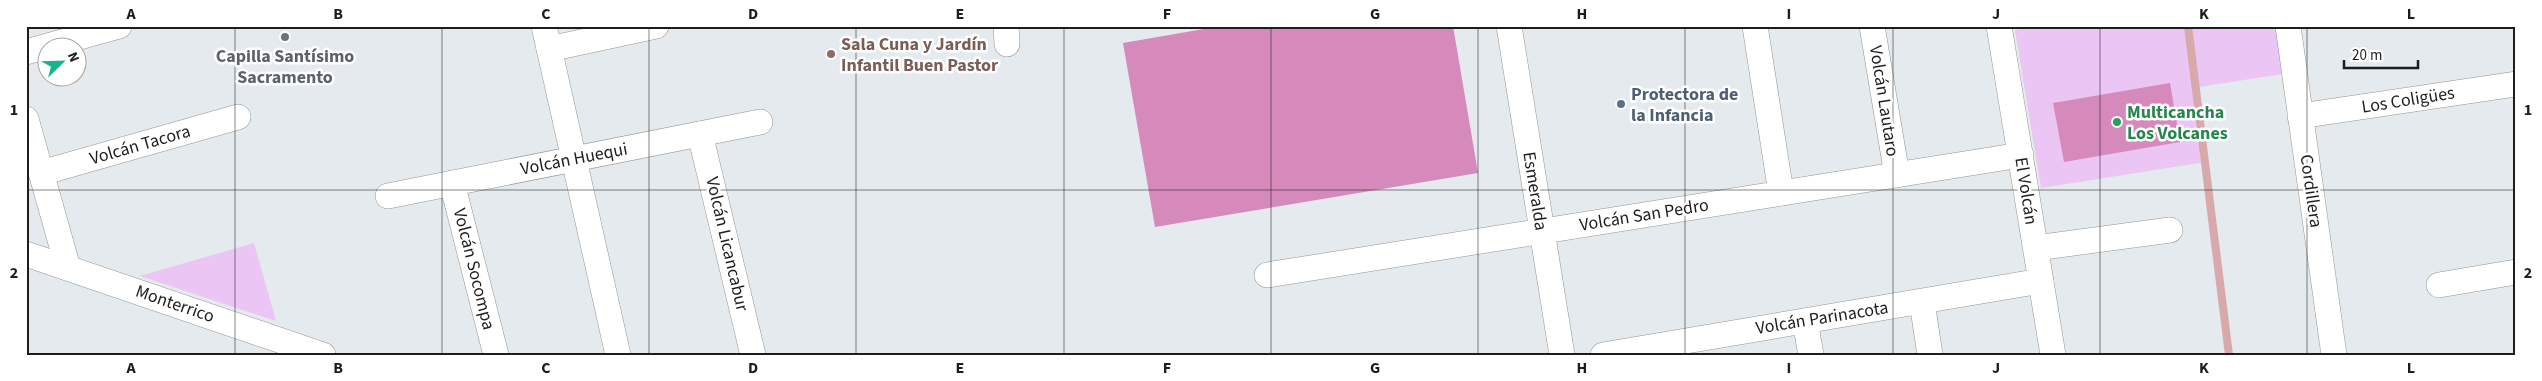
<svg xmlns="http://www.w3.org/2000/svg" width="2542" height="381" font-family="'Source Sans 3',sans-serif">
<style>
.park{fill:#ebc5f3}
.pitch{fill:#d58abb}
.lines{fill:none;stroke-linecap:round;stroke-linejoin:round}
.stream{stroke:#d7a9ab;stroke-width:8}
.minor-casing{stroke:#949494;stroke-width:26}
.minor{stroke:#fff;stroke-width:25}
.grid{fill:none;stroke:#1d1d1d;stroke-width:1;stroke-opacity:0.55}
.worship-dot{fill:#6b7280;stroke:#fff;stroke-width:2}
.education-dot{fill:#8d6e63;stroke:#fff;stroke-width:2}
.service-dot{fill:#5c6f8a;stroke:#fff;stroke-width:2}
.leisure-dot{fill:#2e9e5b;stroke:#fff;stroke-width:2}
.labels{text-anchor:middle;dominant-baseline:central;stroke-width:5;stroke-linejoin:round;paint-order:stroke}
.education-label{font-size:18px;font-weight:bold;fill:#785e54;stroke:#fff;text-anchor:start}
.worship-label{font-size:18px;font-weight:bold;fill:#5b616d;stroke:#fff}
.service-label{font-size:18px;font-weight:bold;fill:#4e5e75;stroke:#fff;text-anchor:start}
.street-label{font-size:18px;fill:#1d1d1d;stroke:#fff}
.leisure-label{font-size:18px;font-weight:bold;fill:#27864d;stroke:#fff;text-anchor:start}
.neatline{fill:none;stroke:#1d1d1d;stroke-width:2}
.grid-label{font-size:16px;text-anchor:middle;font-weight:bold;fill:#1d1d1d}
</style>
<rect width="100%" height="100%" fill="#e4eaed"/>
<g class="park">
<path d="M2037 26H2275L2282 74 2193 88 2205 162 2041 188 2015 30Z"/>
<path d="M254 243 276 321 140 276Z"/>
</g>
<g class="pitch">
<path d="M1221 26H1453L1478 173 1155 227 1123 43Z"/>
<path d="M2170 83 2180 142 2064 162 2053 103Z"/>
</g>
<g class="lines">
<path class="stream" d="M2188 26 2229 355"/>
<defs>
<g id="minor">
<path d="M544 26 618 355"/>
<path d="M1006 26 1007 44"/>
<path d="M1509 26 1562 355"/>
<path d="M1755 26 1781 193"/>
<path d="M1872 26 1897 175"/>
<path d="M1999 26 2053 355"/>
<path d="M2288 26 2334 355"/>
<path d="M549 49 656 26"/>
<path d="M26 52 119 26"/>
<path d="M2300 116 2516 84"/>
<path d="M26 119 68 268"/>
<path d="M700 134 753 355"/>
<path d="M41 173 238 117"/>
<path d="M452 183 496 355"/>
<path d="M388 196 760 122"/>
<path d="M2036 248 2170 230"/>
<path d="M26 254 323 355"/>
<path d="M1267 275 2021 155"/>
<path d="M2439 285 2516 272"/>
<path d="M1922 302 1930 355"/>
<path d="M1805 321 1811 355"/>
<path d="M1603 355 2041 281"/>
</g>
</defs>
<use href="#minor" class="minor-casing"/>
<use href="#minor" class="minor"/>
</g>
<path class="grid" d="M235 26V355M442 26V355M649 26V355M856 26V355M1064 26V355M1271 26V355M1478 26V355M1685 26V355M1893 26V355M2100 26V355M2307 26V355M26 190H2516"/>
<circle class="worship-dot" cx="285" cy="37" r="5"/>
<circle class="education-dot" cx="831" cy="54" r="5"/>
<circle class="service-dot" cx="1621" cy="104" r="5"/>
<circle class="leisure-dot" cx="2117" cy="122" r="5"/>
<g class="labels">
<g class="education-label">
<text x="841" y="44">Sala Cuna y Jardín<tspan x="841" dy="21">Infantil Buen Pastor</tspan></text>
</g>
<g class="worship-label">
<text x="285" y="56">Capilla Santísimo<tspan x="285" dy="21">Sacramento</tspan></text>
</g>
<g class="service-label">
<text x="1631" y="94">Protectora de<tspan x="1631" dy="21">la Infancia</tspan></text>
</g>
<g class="street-label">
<text transform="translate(2408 100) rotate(-9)">Los Coligües</text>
<text transform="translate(1884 101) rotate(81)">Volcán Lautaro</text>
<text transform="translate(140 145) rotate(-16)">Volcán Tacora</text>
<text transform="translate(574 159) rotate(-11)">Volcán Huequi</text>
<text transform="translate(1535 191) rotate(81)">Esmeralda</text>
<text transform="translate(2026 191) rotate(81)">El Volcán</text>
<text transform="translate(2311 191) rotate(82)">Cordillera</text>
<text transform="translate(1644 215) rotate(-9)">Volcán San Pedro</text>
<text transform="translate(727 244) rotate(77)">Volcán Licancabur</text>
<text transform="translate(474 269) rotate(76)">Volcán Socompa</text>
<text transform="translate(175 304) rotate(19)">Monterrico</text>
<text transform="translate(1822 318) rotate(-9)">Volcán Parinacota</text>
</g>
<g class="leisure-label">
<text x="2127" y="112">Multicancha<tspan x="2127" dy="21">Los Volcanes</tspan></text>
</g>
</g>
<rect width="2542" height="381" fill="none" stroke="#ffffff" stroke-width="55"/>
<g transform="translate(62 62) rotate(67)"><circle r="24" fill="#ffffff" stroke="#a5a5a5"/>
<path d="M0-4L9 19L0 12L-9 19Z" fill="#15b68b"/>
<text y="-8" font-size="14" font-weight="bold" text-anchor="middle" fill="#1d1d1d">N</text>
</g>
<path d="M2344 60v8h74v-8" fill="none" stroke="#1d1d1d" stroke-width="2.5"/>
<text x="2352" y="60" font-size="15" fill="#1d1d1d" stroke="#ffffff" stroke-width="4" paint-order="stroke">20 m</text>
<rect x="28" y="28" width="2486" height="326" class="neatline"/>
<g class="grid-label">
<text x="131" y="19">A</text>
<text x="338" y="19">B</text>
<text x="546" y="19">C</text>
<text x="753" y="19">D</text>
<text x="960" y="19">E</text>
<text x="1167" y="19">F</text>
<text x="1375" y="19">G</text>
<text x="1582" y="19">H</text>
<text x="1789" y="19">I</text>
<text x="1996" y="19">J</text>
<text x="2204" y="19">K</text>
<text x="2411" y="19">L</text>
<text x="14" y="115">1</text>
<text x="2528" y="115">1</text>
<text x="14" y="278">2</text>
<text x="2528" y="278">2</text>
<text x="131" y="373">A</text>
<text x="338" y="373">B</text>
<text x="546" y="373">C</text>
<text x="753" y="373">D</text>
<text x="960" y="373">E</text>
<text x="1167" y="373">F</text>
<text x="1375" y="373">G</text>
<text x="1582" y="373">H</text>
<text x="1789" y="373">I</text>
<text x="1996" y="373">J</text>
<text x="2204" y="373">K</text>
<text x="2411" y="373">L</text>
</g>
</svg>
